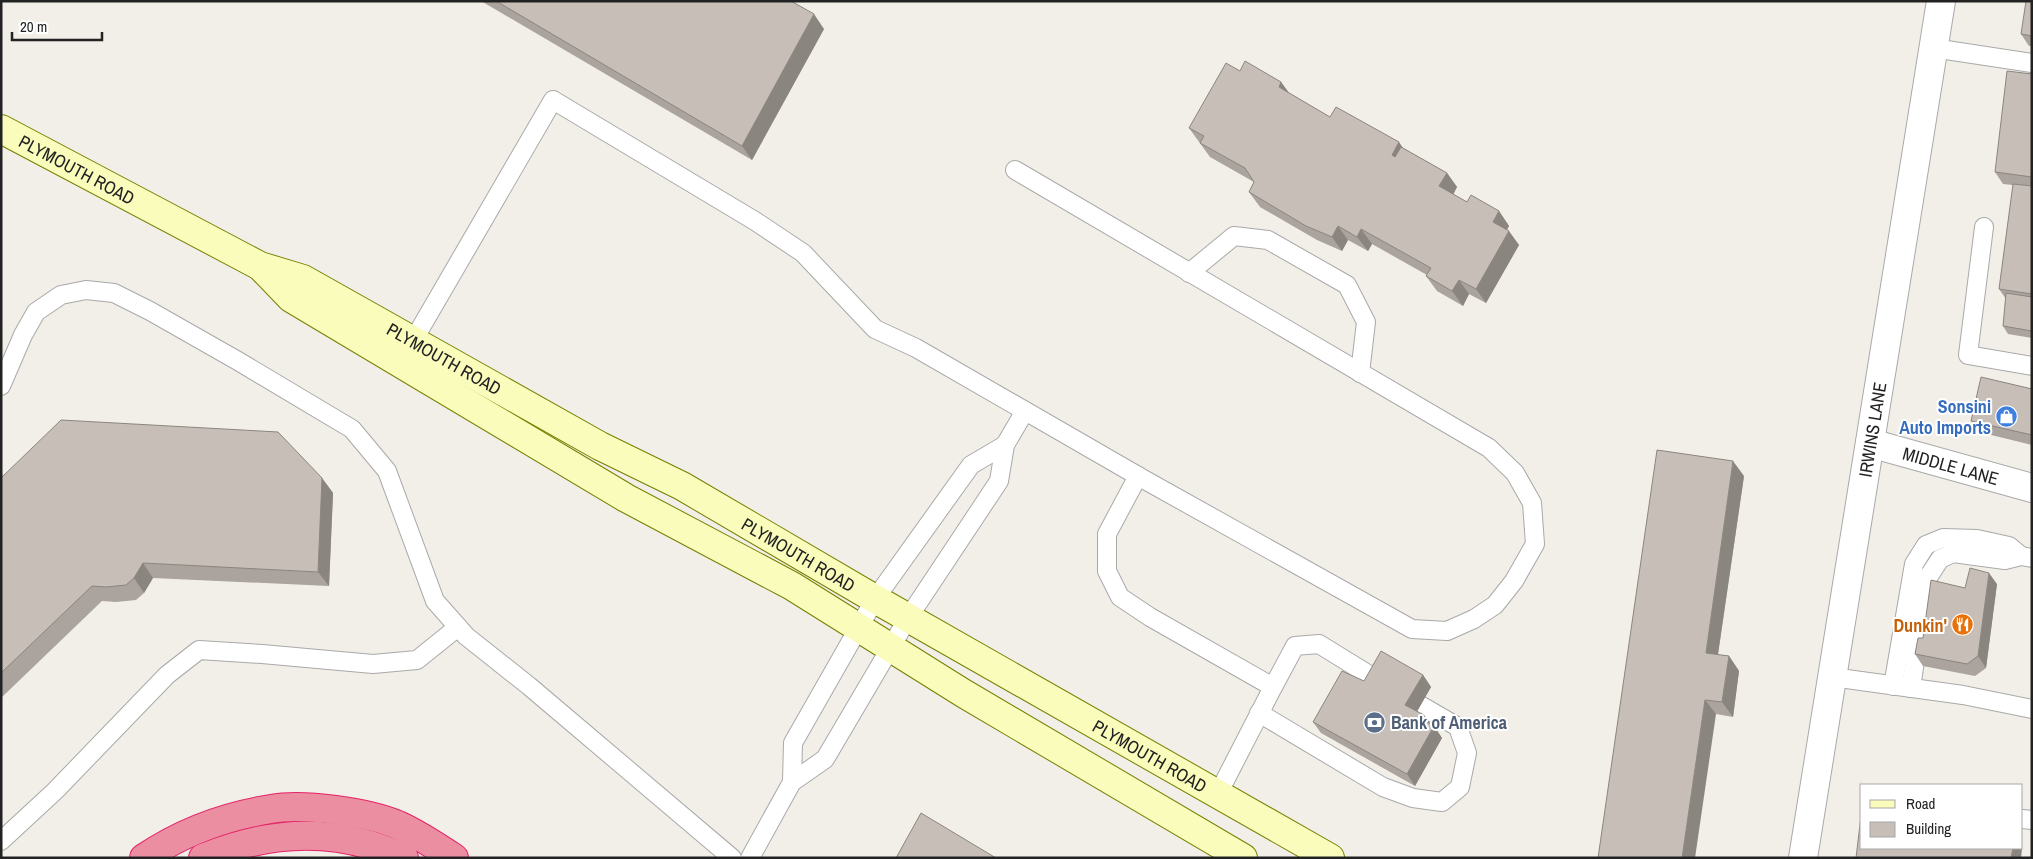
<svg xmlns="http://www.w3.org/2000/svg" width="2033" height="859" font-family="'Archivo Narrow',sans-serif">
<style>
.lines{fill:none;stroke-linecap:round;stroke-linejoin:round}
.lane-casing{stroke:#a9a9a9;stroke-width:20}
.street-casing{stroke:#a9a9a9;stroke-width:30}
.secondary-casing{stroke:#758100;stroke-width:30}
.highway-casing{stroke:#e32267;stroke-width:30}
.lane{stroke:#fff;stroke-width:18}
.street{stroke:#fff;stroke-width:28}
.secondary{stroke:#fafcbc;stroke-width:28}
.highway{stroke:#eb8ea1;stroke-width:28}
.wall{fill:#aba39d}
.shaded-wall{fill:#8b8580}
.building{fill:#c7beb7;stroke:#8b8580}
.labels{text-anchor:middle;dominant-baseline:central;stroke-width:4;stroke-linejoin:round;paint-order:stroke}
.street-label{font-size:18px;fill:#222;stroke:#fff}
.shop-label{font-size:18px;font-weight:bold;fill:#366cbe;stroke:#fff;text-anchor:end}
.food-label{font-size:18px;font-weight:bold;fill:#c56008;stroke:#fff;text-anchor:end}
.service-label{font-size:18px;font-weight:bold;fill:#4e5e75;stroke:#fff;text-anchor:start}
</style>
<rect width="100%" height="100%" fill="#f2efe8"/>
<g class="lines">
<defs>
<g id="lane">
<path d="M1933 48 2032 63"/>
<path d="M1984 227 1968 355 2032 366"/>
<path d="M1189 273 1234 236 1268 240 1347 285 1366 322 1360 373"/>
<path d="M413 341 553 100 755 221 803 253 875 329 916 348 1145 480 1412 629 1447 631 1474 619 1495 605 1514 581 1535 544 1532 503 1515 473 1489 448 1015 170"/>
<path d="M1 386 23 335 36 312 61 295 86 290 114 293 150 311 238 361 352 429 387 471 435 601 466 636 529 686 732 858"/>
<path d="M1138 476 1107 534V571L1120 597 1150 617 1273 687 1218 794"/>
<path d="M1832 677 1963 695 2032 709"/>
<path d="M1893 686 1914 564 1926 545 1943 538 1977 539 2009 546 2021 556 2032 558"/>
<path d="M1273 687 1295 646 1319 644 1379 681"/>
<path d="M1911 688 1927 579 1940 559 1953 553 2005 560 2021 556"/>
<path d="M1259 713 1383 787 1413 798 1442 802 1460 787 1467 753 1458 727 1420 705"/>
<path d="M792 782 793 743 875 599 971 465 1005 445"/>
<path d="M2022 819 2032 820"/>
<path d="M1 841 55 791 167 675 199 650 262 654 373 664 417 660 458 627"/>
<path d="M750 858 792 782 825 759 908 618 999 481 1005 445 1025 411"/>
</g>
<g id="street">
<path id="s1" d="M1870 443 2032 488"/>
<path id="s2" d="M1803 858 1941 1"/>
</g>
<g id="secondary">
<path id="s3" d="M1 129 260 266 303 279 600 446 682 486 875 599 1330 858"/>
<path d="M262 268 291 298 626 498 792 586 963 693 1243 858"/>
</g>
<g id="highway">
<path d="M144 858C181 833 226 816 271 809 304 803 367 812 398 825 418 834 436 846 454 858"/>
<path d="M203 858C270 830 338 827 404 858"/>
</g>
</defs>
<use href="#lane" class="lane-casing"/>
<use href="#street" class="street-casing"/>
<use href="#secondary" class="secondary-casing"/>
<use href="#highway" class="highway-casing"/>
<use href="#lane" class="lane"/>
<use href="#street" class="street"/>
<use href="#secondary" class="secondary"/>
<use href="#highway" class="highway"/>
</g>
<g class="wall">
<path d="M481 1H791L824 29 752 160Z"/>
<path d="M2032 1V46H2029L2021 34Z"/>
<path d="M1240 71 1281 82 1289 93 1330 117 1403 148 1447 173 1457 187 1453 194 1467 202 1499 211 1509 226 1507 230 1519 245 1486 303 1469 294 1463 306 1437 291 1426 276 1427 275 1372 244 1368 251 1348 240 1342 251 1317 240 1260 207 1249 192 1254 182 1210 157 1189 128Z"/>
<path d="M2032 74V338L2008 334 2003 326 2006 299 1999 289 2013 185 2003 184 1995 172Z"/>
<path d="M2032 389V445L1979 432 1971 421Z"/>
<path d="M1744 476 1718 655 1729 656 1739 671 1733 717 1716 714 1598 858Z"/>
<path d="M1 478H322L333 493 329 586 153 578 144 593 136 600 116 602 102 601 1 698Z"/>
<path d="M1997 584 1986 668 1975 676 1923 666 1915 654 1923 638 1965 588Z"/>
<path d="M1423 675 1431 687 1417 711 1430 724 1434 726 1442 738 1415 786 1321 733 1313 722 1364 681Z"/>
</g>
<g class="shaded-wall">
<path d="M814 14 824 29 752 160 742 146Z"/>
<path d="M1281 82 1292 97 1279 87Z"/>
<path d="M1399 142 1409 157 1402 170 1392 155Z"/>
<path d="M1447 173 1457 187 1450 201 1439 186Z"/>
<path d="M1499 211 1509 226 1503 236 1493 222Z"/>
<path d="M1338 226 1348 240 1342 251 1332 237Z"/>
<path d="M1361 229 1372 244 1368 251 1357 237Z"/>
<path d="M1509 231 1519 245 1486 303 1476 289Z"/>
<path d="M1459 280 1469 294 1463 306 1452 291Z"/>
<path d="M1733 461 1744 476 1716 667 1706 653Z"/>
<path d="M322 478 333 493 329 586 318 572Z"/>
<path d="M143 563 153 578 144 593 134 578Z"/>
<path d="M1989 573 1997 584 1986 668 1978 656Z"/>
<path d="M1729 656 1739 671 1733 717 1722 702Z"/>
<path d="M1423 675 1431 687 1414 717 1405 705Z"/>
<path d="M1705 700 1716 714 1695 858H1682Z"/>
<path d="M1424 715 1432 726 1422 719Z"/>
<path d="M1434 726 1442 738 1415 786 1407 774Z"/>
<path d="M2013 848H2021L2022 849 2021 858H2011Z"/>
</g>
<g class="building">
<path d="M496 1H791L814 14 742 146Z"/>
<path d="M2026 1H2032V36L2021 34Z"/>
<path d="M1245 61 1281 82 1279 87 1330 117 1336 107 1399 142 1392 155 1395 157 1401 147 1447 173 1439 186 1467 202 1471 195 1499 211 1493 222 1509 231 1476 289 1459 280 1452 291 1426 276 1431 268 1361 229 1357 237 1338 226 1332 237 1306 226 1249 192 1254 182 1245 168 1200 143 1204 136 1189 128 1226 63 1240 71Z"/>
<path d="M2007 71 2032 74V177L1995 172Z"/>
<path d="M2013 184 2032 186V294L1999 289Z"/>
<path d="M2006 293 2032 297V331L2003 326Z"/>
<path d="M1981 377 2032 389V435L1971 421Z"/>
<path d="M61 420 278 432 322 478 318 572 143 563 134 578 126 585 106 587 92 586 1 673V478Z"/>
<path d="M1657 450 1733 461 1706 653 1729 656 1722 702 1705 700 1682 858H1598Z"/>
<path d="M1970 568 1989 573 1978 656 1967 664 1915 654 1918 638H1923L1931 580 1965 588Z"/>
<path d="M1381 651 1423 675 1405 705 1424 715 1422 719 1434 726 1407 774 1313 722 1342 671 1364 681Z"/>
<path d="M921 813 996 858H896Z"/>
<path d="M1861 816 1862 848H2013L2011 858H1856Z"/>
</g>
<defs>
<symbol id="shop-disc" viewBox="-11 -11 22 22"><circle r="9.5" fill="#3f7fe0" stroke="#fff"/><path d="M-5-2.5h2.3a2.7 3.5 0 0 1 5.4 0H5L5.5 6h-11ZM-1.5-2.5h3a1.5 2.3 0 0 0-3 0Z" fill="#fff"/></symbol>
<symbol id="restaurant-disc" viewBox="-11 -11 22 22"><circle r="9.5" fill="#e8710a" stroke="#fff"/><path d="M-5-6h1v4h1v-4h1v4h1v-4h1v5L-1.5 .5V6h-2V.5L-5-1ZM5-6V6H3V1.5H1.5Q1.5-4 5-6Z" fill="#fff"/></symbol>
<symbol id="bank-disc" viewBox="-11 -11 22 22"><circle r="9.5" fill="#5c6f8a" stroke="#fff"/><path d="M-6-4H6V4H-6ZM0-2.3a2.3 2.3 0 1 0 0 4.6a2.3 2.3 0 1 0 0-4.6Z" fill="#fff"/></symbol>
</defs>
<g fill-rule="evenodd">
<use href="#shop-disc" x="1994" y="404" width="25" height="25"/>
<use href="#restaurant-disc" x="1950" y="612" width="25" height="25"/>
<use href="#bank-disc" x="1362" y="710" width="25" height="25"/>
</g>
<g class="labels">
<g class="street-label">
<text stroke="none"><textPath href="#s3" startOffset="86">PLYMOUTH ROAD</textPath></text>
<text stroke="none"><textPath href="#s3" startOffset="500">PLYMOUTH ROAD</textPath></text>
<text stroke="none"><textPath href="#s2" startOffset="434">IRWINS LANE</textPath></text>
<text stroke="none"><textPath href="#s1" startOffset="84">MIDDLE LANE</textPath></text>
<text stroke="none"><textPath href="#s3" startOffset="905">PLYMOUTH ROAD</textPath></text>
<text stroke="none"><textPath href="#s3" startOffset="1310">PLYMOUTH ROAD</textPath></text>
</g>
<g class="shop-label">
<text x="1991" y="406">Sonsini<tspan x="1991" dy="21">Auto Imports</tspan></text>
</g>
<g class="food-label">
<text x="1947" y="625">Dunkin'</text>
</g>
<g class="service-label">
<text x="1391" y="722">Bank of America</text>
</g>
</g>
<rect width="2033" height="859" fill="none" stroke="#222222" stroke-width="5"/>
<rect x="1860" y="784" width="162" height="65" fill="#ffffff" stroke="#a7a7a7"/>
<rect x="1870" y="800" width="25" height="8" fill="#fafcbc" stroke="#a7a7a7"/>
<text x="1906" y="809" font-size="15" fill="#222222">Road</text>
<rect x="1870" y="822" width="25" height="15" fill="#c7beb7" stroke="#a7a7a7"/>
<text x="1906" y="834" font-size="15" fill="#222222">Building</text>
<path d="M12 32v8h90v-8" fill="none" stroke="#222222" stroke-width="2.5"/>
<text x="20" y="32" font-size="15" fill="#222222" stroke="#ffffff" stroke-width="4" paint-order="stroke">20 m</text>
</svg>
